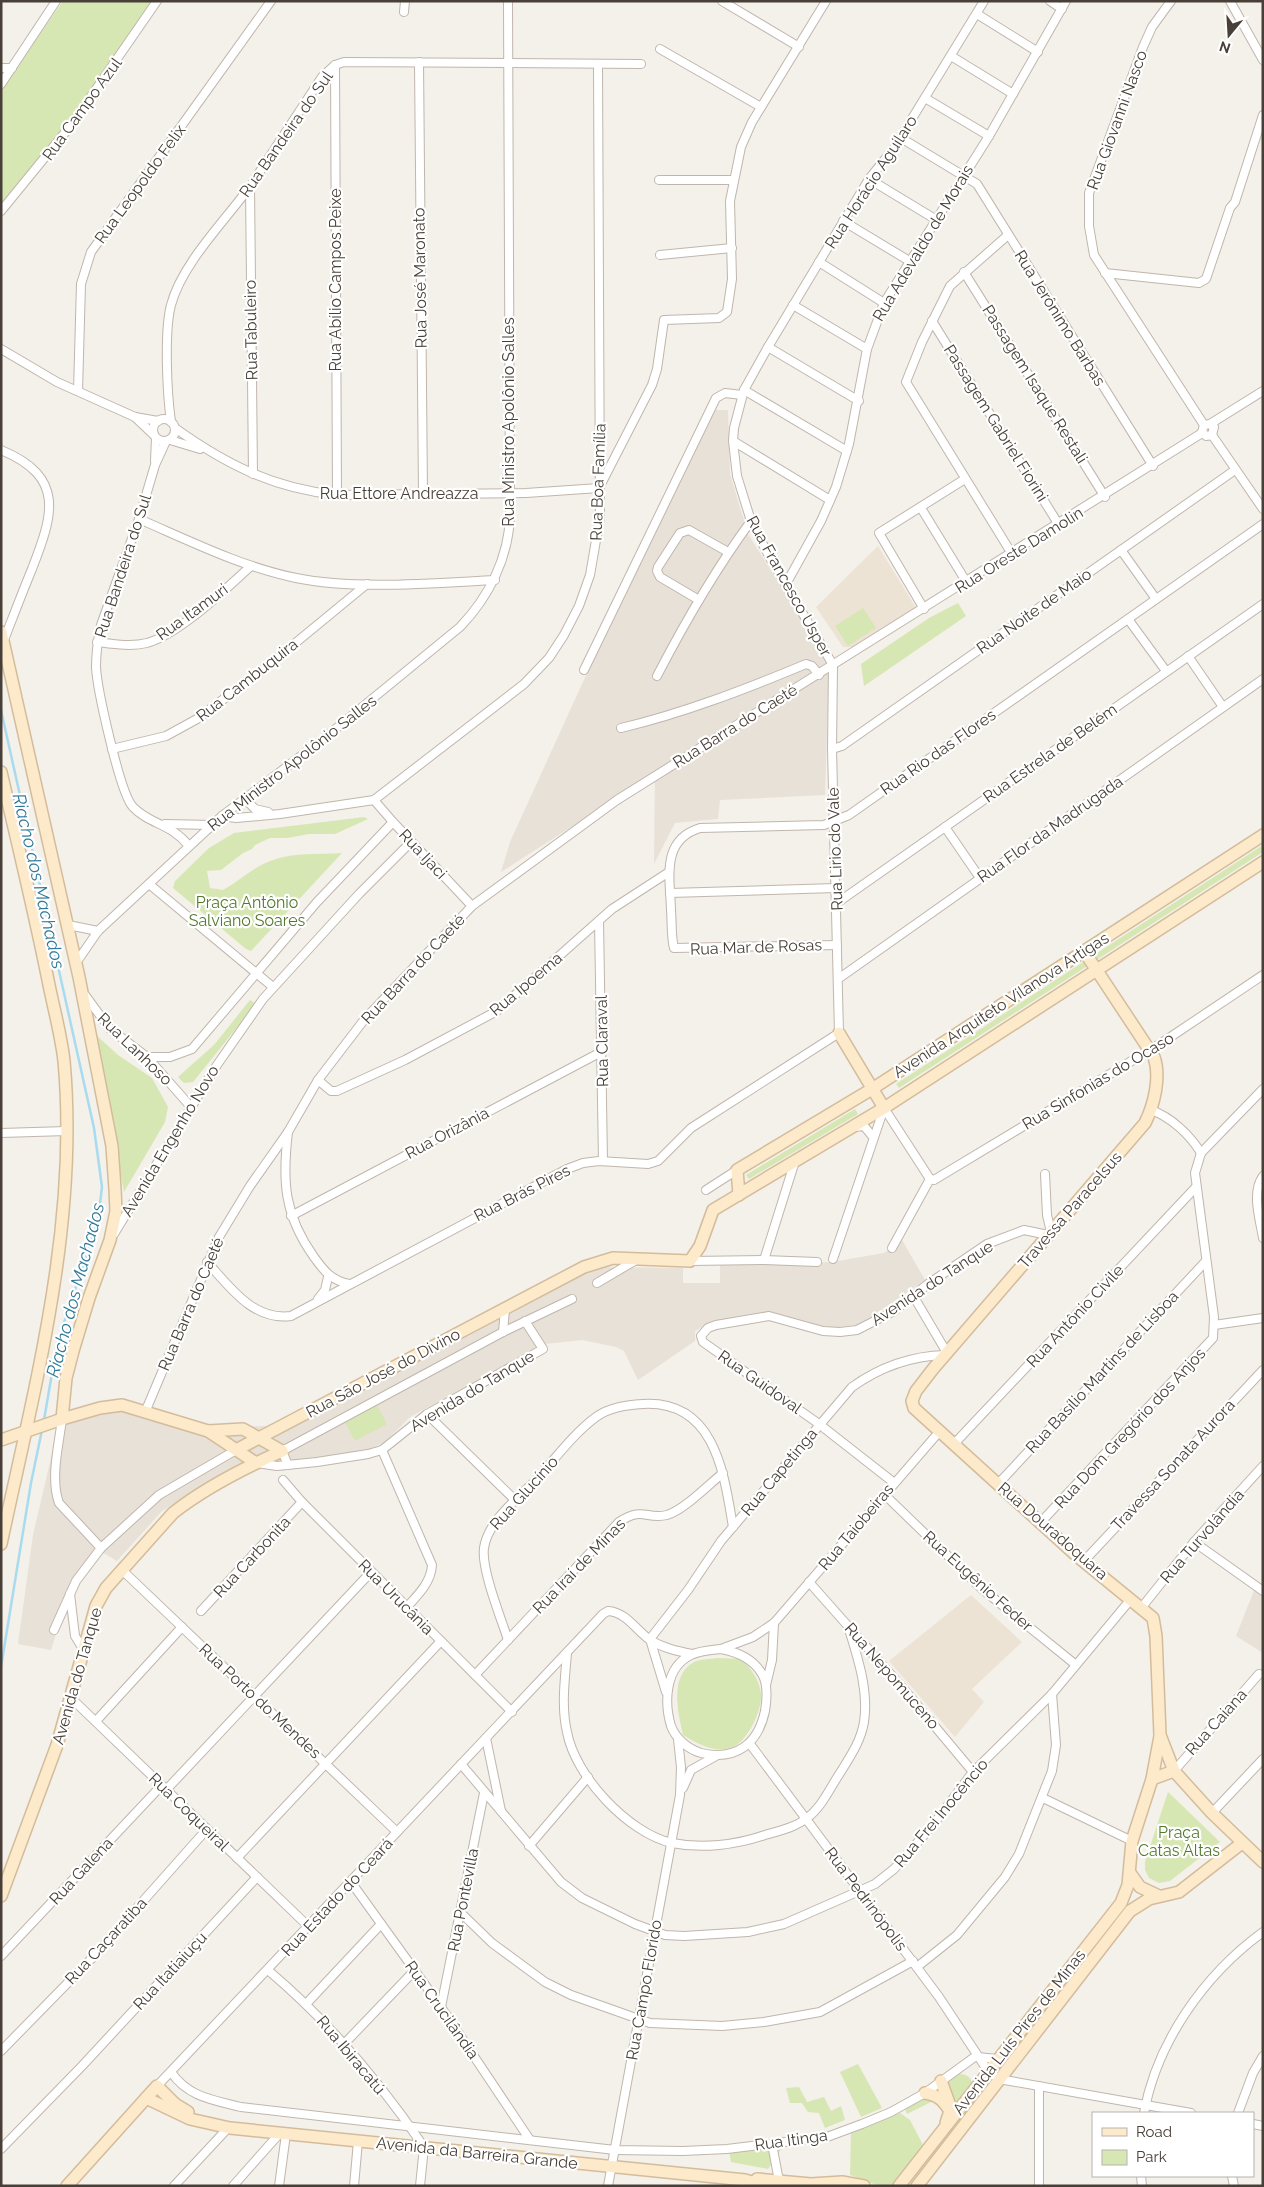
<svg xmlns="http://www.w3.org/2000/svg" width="1264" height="2187" font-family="Raleway,sans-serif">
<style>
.residential{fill:#e8e1d8}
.education{fill:#ede3d4}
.green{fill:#d7e7b4}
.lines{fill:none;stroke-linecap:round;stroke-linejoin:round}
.stream{stroke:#a9dbee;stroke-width:2.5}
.street-casing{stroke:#c0b6ad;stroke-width:10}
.secondary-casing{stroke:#d3bc9b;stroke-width:14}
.street{stroke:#fff;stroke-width:8}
.secondary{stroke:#fdeacb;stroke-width:11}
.labels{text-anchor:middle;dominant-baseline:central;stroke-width:4.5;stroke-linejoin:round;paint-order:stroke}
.street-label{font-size:16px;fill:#484038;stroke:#fff}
.park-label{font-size:16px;fill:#54792c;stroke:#fff}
.water-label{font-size:18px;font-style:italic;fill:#2f7a99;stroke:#fff}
</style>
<rect width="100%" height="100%" fill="#f4f0ea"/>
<g class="residential">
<path d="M707 410H728L730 474 748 534 829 663 825 795 720 800 718 819 675 823 654 864 655 773 501 872 510 842Z"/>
<path d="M902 1240 925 1280 861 1324 816 1330 761 1316 708 1324 695 1331V1341L638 1380 624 1351 616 1347 582 1340 545 1344 410 1417 385 1442 342 1462H291L225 1472 162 1511 117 1561 95 1548 72 1582 51 1650 18 1644 33 1535 58 1428 111 1405 193 1428 267 1426 561 1277 594 1267 683 1268V1283H720V1265L832 1262 884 1253Z"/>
<path d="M1255 1588 1263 1590V1653L1236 1636Z"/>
</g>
<g class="education">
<path d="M878 546 916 608 853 647H843L816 607Z"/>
<path d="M971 1595 1022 1642 972 1689 984 1702 955 1737 889 1661Z"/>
</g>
<g class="green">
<path d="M63 1H153L72 119 1 206V89Z"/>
<path d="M958 603 966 616 864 686 861 664 929 618Z"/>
<path d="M863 608 876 628 848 646 835 626Z"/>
<path d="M364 817 368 819 335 834H309L287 838H270L255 845 252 849 243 853 221 870 207 871 210 888 223 890C240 881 254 866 273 860 295 852 319 855 342 853L251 951 246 949 173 888 175 881 209 848 234 833Z"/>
<path d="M1263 845V852L899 1088 896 1084Z"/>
<path d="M250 1000 256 1004 193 1082 184 1083 178 1077 214 1045Z"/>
<path d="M95 1034 118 1055 152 1078 168 1107 165 1122 124 1192Z"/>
<path d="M855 1109 858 1114 749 1179 746 1175Z"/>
<path d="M377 1405 387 1424 355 1441 345 1423Z"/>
<path d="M718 1658 742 1659C751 1669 759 1679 761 1693 763 1709 747 1744 730 1748 713 1753 696 1743 683 1735 678 1712 669 1676 694 1662 700 1659 711 1659 718 1658Z"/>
<path d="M1168 1792 1220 1842 1170 1881 1159 1883 1149 1878 1145 1870V1862Z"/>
<path d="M858 2064 882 2108 861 2117 840 2072Z"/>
<path d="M954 2073C965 2074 971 2075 973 2086L960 2103H954L942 2084Z"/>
<path d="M799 2087 807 2102 824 2097 831 2111 841 2106 845 2120 825 2128 819 2113 808 2112 802 2103H790L786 2088Z"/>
<path d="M925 2096 937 2099 907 2114 904 2106Z"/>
<path d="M900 2113 910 2120 923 2145 892 2186H879L850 2175 851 2132Z"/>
<path d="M784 2145 768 2169 731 2162 729 2151Z"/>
</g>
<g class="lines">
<g class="stream">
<path d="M1 710 94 1128 102 1187 98 1220 57 1344 44 1420"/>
<path d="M1 1667 31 1483 42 1430"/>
</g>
<defs>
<g id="street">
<path d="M722 1 799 47"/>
<path d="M1050 1 1062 9"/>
<path d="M1171 1 1152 27 1143 47 1089 193V226L1094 255 1204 425"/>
<path d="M1230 1 1263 60"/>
<path d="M404 12 405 1"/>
<path d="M977 14 1038 52"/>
<path d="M660 49 761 107"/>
<path d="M951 56 1013 94"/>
<path d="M419 62 423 493"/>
<path d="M335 65 337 495"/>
<path d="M1 68H12"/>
<path d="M1 84 56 1"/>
<path d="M925 98 989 136"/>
<path d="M901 138 977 184 1153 466"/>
<path d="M869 179 935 219"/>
<path d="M659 180H733"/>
<path d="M250 186 253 474"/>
<path d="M1 211 72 124 157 1"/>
<path d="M843 221 911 262"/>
<path d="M1008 235 950 286 922 342 906 382 1012 554"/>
<path d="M660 255 732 248"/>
<path d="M819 262 884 303"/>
<path d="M964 272 1105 497"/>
<path d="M1105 273 1199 283 1206 279 1230 208 1235 202 1263 115"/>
<path d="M793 305 867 349"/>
<path d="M932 321 1059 525"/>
<path d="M768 347 859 401"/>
<path d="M1 349 57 382 135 417 158 421"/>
<path d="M744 390 847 451"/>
<path d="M78 391 81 284 91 252 271 1"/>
<path d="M135 417 154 435"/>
<circle cx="164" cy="430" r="11"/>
<path d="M171 422C167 393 164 332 171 305 182 263 226 220 251 185 275 149 298 113 322 77L335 65 344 62 641 64"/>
<path d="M1210 424 1214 427 1212 435 1206 436 1202 432 1204 425 1210 424 1263 391"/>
<path d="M175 428C227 465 273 488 337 495L526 493 599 488 652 385 657 369 664 320 719 318 727 312 732 279 730 201 741 147 752 122 826 1"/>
<path d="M1212 435 1263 509"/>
<path d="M170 440 200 449"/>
<path d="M166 441 155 465 139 519 101 625C98 639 96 652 96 667 97 688 120 794 133 807 150 825 171 823 189 846"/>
<path d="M733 441 830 500"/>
<path d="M1 450C66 477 53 515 32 569 22 593 13 617 4 640"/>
<path d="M155 461 156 438"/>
<path d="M921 508 967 583"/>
<path d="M139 519C190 541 242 567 296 578 354 590 435 583 495 580"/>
<path d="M1121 550 1156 599"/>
<path d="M786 584 821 521 836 487 849 444 867 349 884 303 989 136 1066 1"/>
<path d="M699 600 660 577 657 571 658 567 680 533 689 530 728 552"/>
<path d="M924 609 879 533 965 479"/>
<path d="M1128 619 1166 671"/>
<path d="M97 642C113 644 131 647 147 643 181 633 224 590 251 566"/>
<path d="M1188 656 1223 707"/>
<path d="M584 670 716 398 725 393 742 395"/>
<path d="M657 676C685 622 715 570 751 521"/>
<path d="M621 728C684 713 746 689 806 664L812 666 819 675"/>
<path d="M112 749 166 736 197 719 265 668 367 584"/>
<path d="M832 749 842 746 1235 470"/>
<path d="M245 799 255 809 268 812"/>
<path d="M374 800 393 822 472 906"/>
<path d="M222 816 236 818 280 814 374 800 524 684 549 658 564 635 579 606 590 575 600 517 598 65"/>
<path d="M165 824 212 825"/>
<path d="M945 827 980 878"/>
<path d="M149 884 273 987"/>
<path d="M670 893 836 888"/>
<path d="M837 903 1263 604"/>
<path d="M599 921 603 1161"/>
<path d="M68 925 98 931"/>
<path d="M837 945 674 948C671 937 672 922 671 910 670 877 661 840 700 828L824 825 849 815 1263 524"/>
<path d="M76 963 98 931 222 816 322 740 460 627C489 597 509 557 510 515L508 1"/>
<path d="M838 979 1263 679"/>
<path d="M85 995 110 1029 147 1057 191 1107"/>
<path d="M147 1057H170L192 1049 317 902 393 822"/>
<path d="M318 1080 331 1091H337L405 1060 497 1011 612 909 669 872"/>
<path d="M884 1108 930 1179"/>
<path d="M1151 1110C1171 1117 1190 1135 1201 1153"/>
<path d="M854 1127 864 1126 873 1137"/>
<path d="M288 1132C282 1181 284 1215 314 1257 324 1271 331 1280 349 1284"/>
<path d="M1 1133 67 1131"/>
<path d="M1045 1174 1047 1215 1051 1232"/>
<path d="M1263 1176C1251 1193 1260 1219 1263 1238"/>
<path d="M930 1179 934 1180 1163 1042 1263 975"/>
<path d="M706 1190 737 1170"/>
<path d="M291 1216 603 1051"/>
<path d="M114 1234 217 1065 263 999 359 894 411 842"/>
<path d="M892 1248 930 1179"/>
<path d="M833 1259 884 1108"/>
<path d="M764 1260 795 1161"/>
<path d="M690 1261 764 1260 817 1262"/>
<path d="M207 1262C230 1287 253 1321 291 1316L567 1169 583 1163 599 1161 648 1164 658 1161 691 1128 839 1033 832 749 833 665 769 556 751 521 737 476 733 441 734 428 744 390 768 347 869 179 894 148 984 1"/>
<path d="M597 1283 636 1260"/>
<path d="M914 1297 947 1353"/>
<path d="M318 1299 325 1290 328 1277"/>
<path d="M1214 1325 1263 1318"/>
<path d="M503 1332 505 1309"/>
<path d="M146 1410 219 1237 250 1186 288 1132 318 1080 364 1020 472 906 617 800 1202 433"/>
<path d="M427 1414 516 1501"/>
<path d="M62 1419C59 1444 50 1478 59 1503L101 1548"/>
<path d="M954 1444 1196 1187"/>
<path d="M382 1450 432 1565C431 1582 419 1594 407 1607"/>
<path d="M257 1463 277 1466 317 1462 368 1454 382 1450 427 1414 543 1349 525 1321"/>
<path d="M288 1465 282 1451 503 1332 572 1299"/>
<path d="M283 1480 302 1502 512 1712"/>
<path d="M893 1482 819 1424 703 1342 701 1336 708 1328 716 1325 769 1316 823 1331 840 1332 857 1330 894 1311 928 1284 987 1244 1024 1230 1048 1235"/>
<path d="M998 1484 1206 1261"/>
<path d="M884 1494 981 1588 1076 1665"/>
<path d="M1041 1522 1213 1338 1214 1317 1195 1173 1201 1153 1263 1089"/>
<path d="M1194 1542 1263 1591"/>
<path d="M1084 1561 1263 1370"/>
<path d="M122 1570 397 1832"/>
<path d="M809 1582 902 1687 973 1772"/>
<path d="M70 1594 75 1636 83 1649"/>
<path d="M1142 1607 1194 1542 1263 1466"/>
<path d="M201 1611 302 1502"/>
<path d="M54 1630 76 1581 101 1548 159 1495 236 1450"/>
<path d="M650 1639 688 1590 721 1541 852 1387C880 1367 911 1356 945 1355"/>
<path d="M650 1639 666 1692"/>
<path d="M508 1640C501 1618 481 1569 484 1548 488 1521 517 1499 536 1480 555 1459 573 1434 596 1417 610 1407 627 1405 643 1404 715 1400 724 1473 733 1527"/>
<path d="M721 1649C737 1652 753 1658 762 1674 768 1684 767 1699 765 1711 758 1744 736 1761 701 1753 688 1749 676 1739 671 1726 664 1702 665 1667 691 1655 699 1651 712 1650 721 1649Z"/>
<path d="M721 1649 753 1637 774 1623 939 1432"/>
<path d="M567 1653C565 1679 561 1706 567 1732 575 1776 628 1833 672 1843 702 1849 736 1845 765 1835 779 1831 796 1827 807 1818 822 1807 830 1788 840 1773 850 1757 861 1741 864 1722 869 1689 857 1656 848 1626"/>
<path d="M475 1675 619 1522C643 1506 646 1520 667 1515 684 1510 708 1485 723 1473"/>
<path d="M766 1685 772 1660 774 1623"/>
<path d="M70 1697 309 1927"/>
<path d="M96 1721 182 1627"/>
<path d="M486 1738 501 1811"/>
<path d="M750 1744 939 1997 988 2071 999 2079 1191 2113"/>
<path d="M461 1764 561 1882 582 1898 635 1924 665 1935 684 1936 748 1932 784 1924 875 1884 894 1869 933 1825 973 1772 1052 1694 1131 1599"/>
<path d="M1174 1771 1259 1674"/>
<path d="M683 1788 691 1770 716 1756"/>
<path d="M166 1790 371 1572"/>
<path d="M1043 1798 1132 1841"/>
<path d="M1212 1813 1263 1759"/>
<path d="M529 1846 588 1777"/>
<path d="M237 1858 441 1641"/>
<path d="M351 1882 441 2007 530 2140"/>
<path d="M460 1912 492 1943 545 1982 571 1995 650 2023 722 2026 764 2022 820 2012 913 1961"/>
<path d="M1 1956 161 1786"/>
<path d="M917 1967 957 1935 1005 1877 1019 1854 1052 1771 1056 1745 1052 1694"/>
<path d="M269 1971C329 2022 380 2082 424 2147L420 2186"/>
<path d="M307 2003 381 1924"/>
<path d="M441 2007 484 1793"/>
<path d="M345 2043 415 1970"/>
<path d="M1 2051 96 1954 207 1829"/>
<path d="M977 2057 997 2059"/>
<path d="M171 2072C188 2097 213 2100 241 2107L615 2150 683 2151 727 2149 827 2137 862 2124 891 2112 925 2093 976 2056"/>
<path d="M157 2086 603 1614 608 1611C626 1612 636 1630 650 1640 663 1648 677 1651 692 1654"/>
<path d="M1144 2113C1157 2042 1204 1975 1263 1932"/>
<path d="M1238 2113 1253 2073 1263 2056"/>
<path d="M1253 2124 1263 2126"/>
<path d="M772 2144 779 2181"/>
<path d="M1 2149 82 2066 257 1877"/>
<path d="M1141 2176 1142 2186"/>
<path d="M1232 2176 1234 2186"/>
<path d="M174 2186 228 2128"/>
<path d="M233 2186 280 2133"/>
<path d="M279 2186 286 2134"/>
<path d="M354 2186 358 2141"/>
<path d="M608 2186 680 1795 681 1767 678 1739"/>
<path d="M1039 2186V2086"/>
</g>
<g id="secondary">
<path d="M1 632 79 977 112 1146 115 1189 116 1211 110 1240 89 1298 73 1351 66 1378 62 1419"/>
<path d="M1 772C17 841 34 910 48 980 53 1006 61 1034 64 1061 79 1224 35 1385 1 1544"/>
<path d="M1084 951 1154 1057C1161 1077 1154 1105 1145 1123L933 1369 916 1391 912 1401 914 1408 1077 1556 1153 1618 1156 1636 1160 1735 1174 1771 1212 1813 1263 1862"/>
<path d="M839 1033 884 1108"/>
<path d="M739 1195 737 1170 872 1089 1263 835"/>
<path d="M208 1431 243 1429 282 1451"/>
<path d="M1 1440 62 1419 100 1408 122 1405 208 1431 256 1463"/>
<path d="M236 1450 584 1267 613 1258 690 1261 700 1246 713 1210 884 1108 1263 862"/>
<path d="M1152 1779 1174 1771"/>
<path d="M1130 1873 1140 1887 1159 1896"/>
<path d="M1 1896 57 1745 96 1606 106 1588 173 1513C206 1487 244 1468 282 1451"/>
<path d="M941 2081 949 2103"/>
<path d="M925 2093C938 2095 943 2100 950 2111L946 2123"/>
<path d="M146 2098 190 2119 230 2128 745 2180 766 2186"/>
<path d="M757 2179 811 2184 842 2182 864 2186"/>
<path d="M67 2186 157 2086 175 2104 188 2112"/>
<path d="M899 2186 1121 1903 1128 1885 1132 1841 1152 1779 1160 1736"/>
<path d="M917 2186 1130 1911 1149 1899 1179 1892 1242 1843"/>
</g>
</defs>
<use href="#street" class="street-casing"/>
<use href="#secondary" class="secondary-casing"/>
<use href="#street" class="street"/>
<use href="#secondary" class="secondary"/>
</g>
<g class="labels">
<g class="street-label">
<text transform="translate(82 109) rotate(-54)">Rua Campo Azul</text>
<text transform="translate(1117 120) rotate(-70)">Rua Giovanni Nasco</text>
<text transform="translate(286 134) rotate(-55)">Rua Bandeira do Sul</text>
<text transform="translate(871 182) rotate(-57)">Rua Horácio Aguilaro</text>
<text transform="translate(140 184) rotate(-54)">Rua Leopoldo Felix</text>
<text transform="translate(923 243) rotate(-59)">Rua Adevaldo de Morais</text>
<text transform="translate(420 278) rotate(-91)">Rua José Maronato</text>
<text transform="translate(335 280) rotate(-90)">Rua Abílio Campos Peixe</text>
<text transform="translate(1060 318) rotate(58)">Rua Jerônimo Barbas</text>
<text transform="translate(251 330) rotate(-91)">Rua Tabuleiro</text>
<text transform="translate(1035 384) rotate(58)">Passagem Isaque Restali</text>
<text transform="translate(508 422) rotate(-90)">Rua Ministro Apolônio Salles</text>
<text transform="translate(996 423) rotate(58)">Passagem Gabriel Fiorini</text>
<text transform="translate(598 482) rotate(-88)">Rua Boa Família</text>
<text x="399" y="493">Rua Ettore Andreazza</text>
<text transform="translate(1019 550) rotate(-32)">Rua Oreste Damolin</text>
<text transform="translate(123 566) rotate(-72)">Rua Bandeira do Sul</text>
<text transform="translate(789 586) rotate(61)">Rua Francesco Usper</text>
<text transform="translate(1034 611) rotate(-35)">Rua Noite de Maio</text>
<text transform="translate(192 612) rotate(-36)">Rua Itamuri</text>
<text transform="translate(247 680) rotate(-38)">Rua Cambuquira</text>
<text transform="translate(735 726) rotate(-32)">Rua Barra do Caeté</text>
<text transform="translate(938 752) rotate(-35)">Rua Rio das Flores</text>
<text transform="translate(1050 753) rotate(-35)">Rua Estrela de Belém</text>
<text transform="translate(292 763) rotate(-38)">Rua Ministro Apolônio Salles</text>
<text transform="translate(1050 829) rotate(-35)">Rua Flor da Madrugada</text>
<text transform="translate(835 849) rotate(-92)">Rua Lirio do Vale</text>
<text transform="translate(423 854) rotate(47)">Rua Ijaci</text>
<text transform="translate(756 947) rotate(-2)">Rua Mar de Rosas</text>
<text transform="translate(413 969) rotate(-47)">Rua Barra do Caeté</text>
<text transform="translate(526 984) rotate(-40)">Rua Ipoema</text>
<text transform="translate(1001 1005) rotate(-33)">Avenida Arquiteto Vilanova Artigas</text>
<text transform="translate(602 1041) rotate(-91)">Rua Claraval</text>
<text transform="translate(135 1049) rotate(44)">Rua Lanhoso</text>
<text transform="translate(1098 1081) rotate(-31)">Rua Sinfonias do Ocaso</text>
<text transform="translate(447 1133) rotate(-28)">Rua Orizânia</text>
<text transform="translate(170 1141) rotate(-59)">Avenida Engenho Novo</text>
<text transform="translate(522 1193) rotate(-27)">Rua Brás Pires</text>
<text transform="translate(1070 1210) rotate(-49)">Travessa Paracelsus</text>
<text transform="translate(932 1283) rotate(-33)">Avenida do Tanque</text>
<text transform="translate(191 1304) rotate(-67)">Rua Barra do Caeté</text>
<text transform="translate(1075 1316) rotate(-47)">Rua Antônio Civile</text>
<text transform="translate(1102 1372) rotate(-47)">Rua Basílio Martins de Lisboa</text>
<text transform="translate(383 1373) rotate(-28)">Rua São José do Divino</text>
<text transform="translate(760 1382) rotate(35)">Rua Guidoval</text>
<text transform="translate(472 1391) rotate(-31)">Avenida do Tanque</text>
<text transform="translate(1130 1428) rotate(-47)">Rua Dom Gregório dos Anjos</text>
<text transform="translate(1173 1465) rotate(-47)">Travessa Sonata Aurora</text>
<text transform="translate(779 1472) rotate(-50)">Rua Capetinga</text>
<text transform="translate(524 1493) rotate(-48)">Rua Glucínio</text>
<text transform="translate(856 1527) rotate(-50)">Rua Taiobeiras</text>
<text transform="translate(1053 1531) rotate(41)">Rua Douradoquara</text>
<text transform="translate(1202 1536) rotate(-49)">Rua Turvolândia</text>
<text transform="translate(252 1557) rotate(-47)">Rua Carbonita</text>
<text transform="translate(579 1566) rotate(-46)">Rua Iraí de Minas</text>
<text transform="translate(978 1581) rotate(42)">Rua Eugênio Feder</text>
<text transform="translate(396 1597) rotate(45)">Rua Urucânia</text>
<text transform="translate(77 1676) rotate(-74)">Avenida do Tanque</text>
<text transform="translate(892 1676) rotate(49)">Rua Nepomuceno</text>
<text transform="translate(260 1701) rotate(43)">Rua Porto do Mendes</text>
<text transform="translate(1216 1722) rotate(-48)">Rua Caiana</text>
<text transform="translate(189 1812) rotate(44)">Rua Coqueiral</text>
<text transform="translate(941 1813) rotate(-50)">Rua Frei Inocêncio</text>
<text transform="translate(81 1871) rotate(-47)">Rua Galena</text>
<text transform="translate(337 1897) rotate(-47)">Rua Estado do Ceará</text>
<text transform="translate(866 1899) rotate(53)">Rua Pedrinópolis</text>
<text transform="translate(463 1900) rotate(-79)">Rua Pontevilla</text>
<text transform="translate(106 1941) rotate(-47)">Rua Caçaratiba</text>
<text transform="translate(170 1971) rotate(-47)">Rua Itatiaiuçu</text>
<text transform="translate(644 1990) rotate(-80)">Rua Campo Florido</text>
<text transform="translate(442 2010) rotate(55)">Rua Crucilândia</text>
<text transform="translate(1019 2032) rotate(-52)">Avenida Luís Pires de Minas</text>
<text transform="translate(351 2055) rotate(50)">Rua Ibiracatú</text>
<text transform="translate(791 2140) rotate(-8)">Rua Itinga</text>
<text transform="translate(477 2153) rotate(6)">Avenida da Barreira Grande</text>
</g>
<g class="park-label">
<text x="247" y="902">Praça Antônio<tspan x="247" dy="18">Salviano Soares</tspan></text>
<text x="1179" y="1832">Praça<tspan x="1179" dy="18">Catas Altas</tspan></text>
</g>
<g class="water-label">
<text transform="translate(39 881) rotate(77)">Riacho dos Machados</text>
<text transform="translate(75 1290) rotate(-75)">Riacho dos Machados</text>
</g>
</g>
<rect width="1264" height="2187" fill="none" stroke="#484038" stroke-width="5"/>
<rect x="1092" y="2112" width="162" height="65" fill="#ffffff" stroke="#b6b3af"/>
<rect x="1102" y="2128" width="25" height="8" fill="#fdeacb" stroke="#b6b3af"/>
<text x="1136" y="2137" font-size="15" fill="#484038">Road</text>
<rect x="1102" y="2150" width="25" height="15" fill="#d7e7b4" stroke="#b6b3af"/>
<text x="1136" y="2162" font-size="15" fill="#484038">Park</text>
<g transform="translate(1229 35) rotate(198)" stroke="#ffffff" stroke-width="4" paint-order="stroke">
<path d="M0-4L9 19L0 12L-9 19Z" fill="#484038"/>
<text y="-8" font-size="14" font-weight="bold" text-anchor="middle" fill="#484038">N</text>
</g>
</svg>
